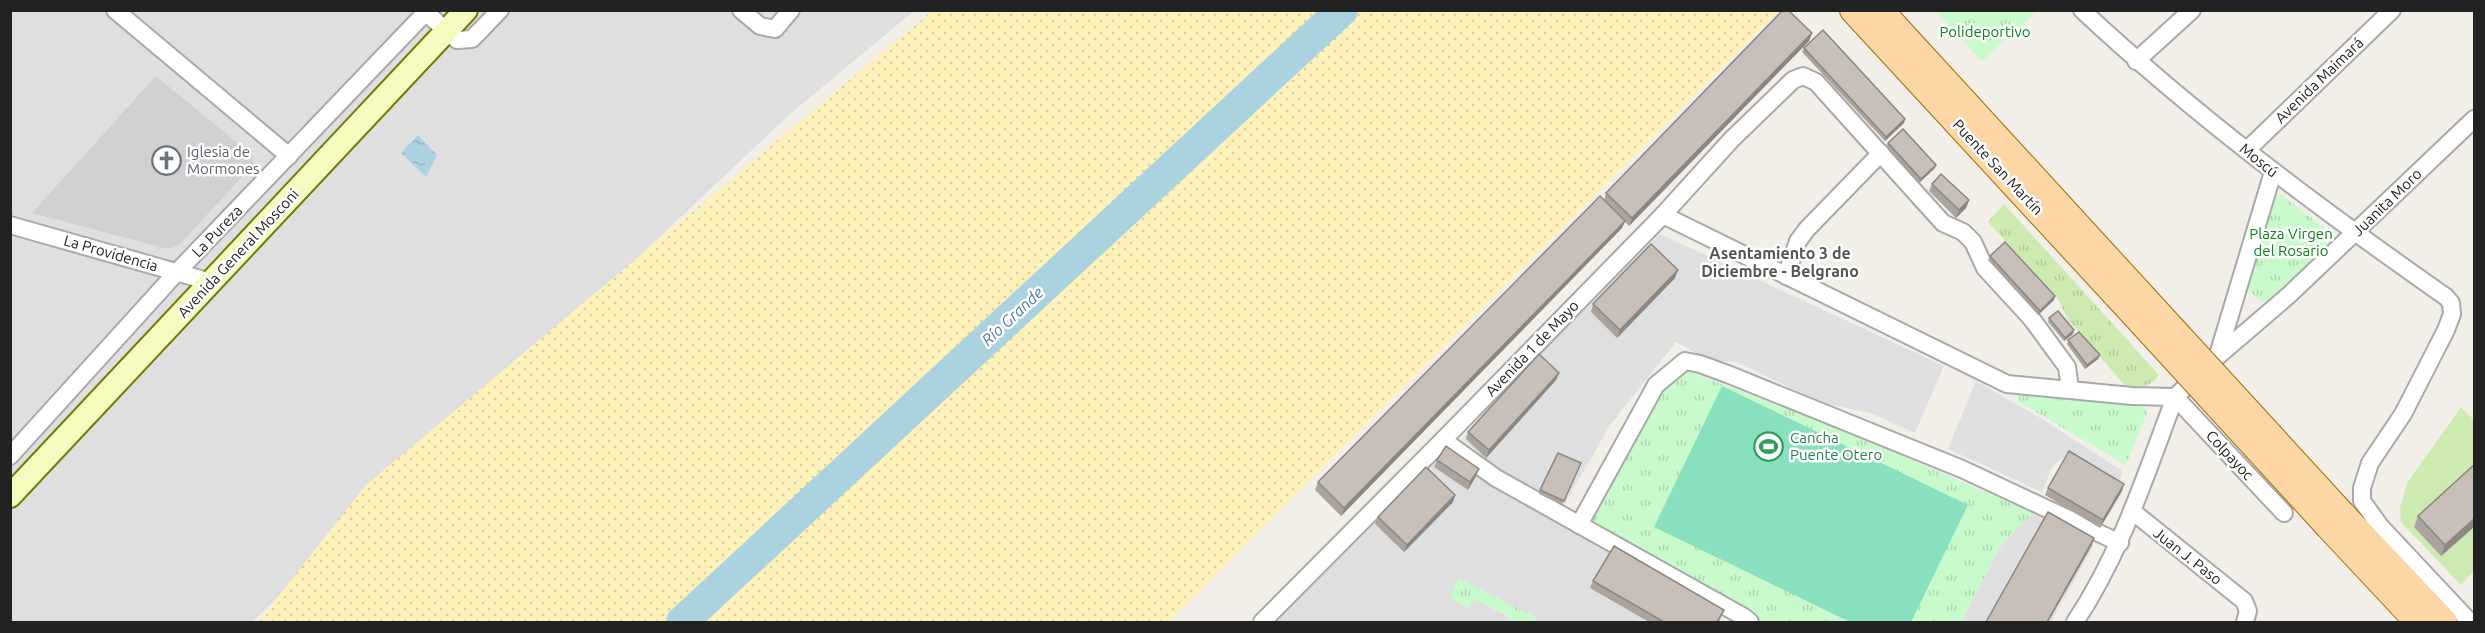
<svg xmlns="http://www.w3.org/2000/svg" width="2485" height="633" font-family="Ubuntu,sans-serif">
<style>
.residential{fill:#e0dfdf}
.religious{fill:#d0d0d0}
.grass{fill:url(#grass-tufts)}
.sand{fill:url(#sand-dots)}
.park{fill:url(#park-tufts)}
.garden{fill:#cdebb0}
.pitch{fill:#88e0be}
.water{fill:url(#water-ripples)}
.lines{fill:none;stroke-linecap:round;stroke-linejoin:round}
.river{stroke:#aad3df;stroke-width:32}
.minor-casing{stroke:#a9a9a9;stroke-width:20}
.secondary-casing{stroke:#707d05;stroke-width:26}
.primary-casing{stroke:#a06b00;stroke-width:28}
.minor{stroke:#fff;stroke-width:16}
.secondary{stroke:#f7fabf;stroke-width:22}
.primary{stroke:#fcd6a4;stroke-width:26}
.primary-bridge-casing{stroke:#a06b00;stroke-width:28;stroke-linecap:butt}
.primary-bridge{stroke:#fcd6a4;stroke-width:26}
.wall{fill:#aba49e}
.shaded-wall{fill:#8b8681}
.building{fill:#c7bfb8;stroke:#8b8681;stroke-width:1.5}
.labels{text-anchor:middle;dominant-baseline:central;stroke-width:5;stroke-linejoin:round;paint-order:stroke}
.park-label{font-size:15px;fill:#0c8416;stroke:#fff}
.street-label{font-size:15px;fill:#222;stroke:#fff}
.worship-label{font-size:15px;fill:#5b616d;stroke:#fff;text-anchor:start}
.leisure-label{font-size:15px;fill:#27864d;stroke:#fff;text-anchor:start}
.neighbourhood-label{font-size:16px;font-weight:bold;fill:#555;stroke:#fff}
.water-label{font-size:16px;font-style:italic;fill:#4a7aab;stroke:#fff}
</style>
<defs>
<pattern id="grass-tufts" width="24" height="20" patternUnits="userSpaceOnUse" patternTransform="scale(1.5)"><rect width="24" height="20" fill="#cdebb0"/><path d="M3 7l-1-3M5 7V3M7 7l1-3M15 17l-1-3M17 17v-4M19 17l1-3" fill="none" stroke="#b0c997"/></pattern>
<pattern id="sand-dots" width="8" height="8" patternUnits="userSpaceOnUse" patternTransform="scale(1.5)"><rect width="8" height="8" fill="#fff1ba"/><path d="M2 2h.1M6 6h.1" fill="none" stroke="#dacea0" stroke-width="1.8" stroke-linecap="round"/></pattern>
<pattern id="park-tufts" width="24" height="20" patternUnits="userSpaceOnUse" patternTransform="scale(1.5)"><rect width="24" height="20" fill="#c8facc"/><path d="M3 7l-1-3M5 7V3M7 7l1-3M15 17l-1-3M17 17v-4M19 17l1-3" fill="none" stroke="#acd6af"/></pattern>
<pattern id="water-ripples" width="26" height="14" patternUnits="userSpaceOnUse" patternTransform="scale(1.5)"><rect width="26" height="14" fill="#aad3df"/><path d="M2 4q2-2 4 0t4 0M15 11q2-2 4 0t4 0" fill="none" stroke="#92b5bf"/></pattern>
</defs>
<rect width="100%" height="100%" fill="#f2efe9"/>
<g class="residential">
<path d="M10 11H914L790 114 252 622H11Z"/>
<path d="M1660 234 1944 366 1915 433 1871 413 1821 403 1737 362 1708 360 1676 342 1610 425 1562 509 1537 497 1495 467 1462 439 1531 363Z"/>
<path d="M1976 381 2044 420 2122 471 2119 485 2066 455 2052 467 2042 492 1948 449Z"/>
<path d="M1445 450 1592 539 1611 553 1644 620 1642 622H1544L1458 578 1474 599 1511 618 1508 622H1276Z"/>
<path d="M2033 513 2094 545 2051 622H1961L2002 544Z"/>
</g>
<path class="religious" d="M156 76 252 155 253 165 179 245 168 249 32 213Z"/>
<path class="grass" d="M2004 204 2159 375C2153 385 2139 389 2128 389L2069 321 2057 298 1988 222Z"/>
<path class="sand" d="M932 11H1778L1169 622H258L366 485Z"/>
<g class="park">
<path d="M1936 11H2037L1982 61Z"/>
<path d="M2276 194 2282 195 2338 239 2272 300 2262 302 2248 290 2245 281 2269 205Z"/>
<path d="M1689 372 1827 423 2033 513 2002 544 1961 622H1732L1611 553 1570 525 1663 376Z"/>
<path d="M2021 391 2144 407 2147 413 2126 465 2017 401Z"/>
<path d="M1458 578 1544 622H1508L1511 617 1474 599 1468 609 1450 598Z"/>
</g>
<path class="garden" d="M2461 407 2474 420V570L2461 585 2401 522 2400 508 2407 483Z"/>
<path class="pitch" d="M1722 386 1968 505 1911 622H1850L1654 527Z"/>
<path class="water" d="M418 135 437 155 426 177 401 153Z"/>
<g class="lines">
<path class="river" d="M682 622 1342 10"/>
<defs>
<g id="minor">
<path d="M115 10 289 156"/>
<path d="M423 10 457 40 472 39 500 10"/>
<path d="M741 10 760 26 775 29 791 10"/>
<path d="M2082 10C2195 116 2319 208 2446 297L2451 303 2452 314 2446 330 2403 414 2370 463 2362 488V501L2380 526 2470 622"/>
<path d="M2136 61 2192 10"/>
<path d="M2247 150 2392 10"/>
<path d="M1663 215 2007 384 2132 396 2175 397 2218 356 2289 295 2474 119"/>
<path d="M10 225 211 282"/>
<path d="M1786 276 1798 241 1807 229 1881 153"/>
<path d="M2218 355 2273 172"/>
<path d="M2175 397 2284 513"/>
<path d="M1443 440 1496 478 1744 617 1750 622"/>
<path d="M10 456 177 272 428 10"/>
<path d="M2132 511 2244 601 2248 611 2245 622"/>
<path d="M1579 525 1656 385 1685 361 1700 364 1730 375 1962 469 2120 543"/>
<path d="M1262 622 1443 440 1663 215 1732 139 1793 80 1803 76 1816 82 1943 223 1963 232 1973 242 1985 268 2031 318 2067 367 2070 389"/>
<path d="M2075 622C2121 553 2146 474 2175 397"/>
</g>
<path id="secondary" d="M10 496 466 10"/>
<g id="primary">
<path d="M1853 10 2142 323"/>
<path d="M1880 10 2155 310"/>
<path d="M2342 514 2444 622"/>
<path d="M2329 527 2418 622"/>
</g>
</defs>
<use href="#minor" class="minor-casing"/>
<use href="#secondary" class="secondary-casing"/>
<use href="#primary" class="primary-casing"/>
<use href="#minor" class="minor"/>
<use href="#secondary" class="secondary"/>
<use href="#primary" class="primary"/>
<defs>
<g id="primary-bridge">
<path d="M2155 310 2342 514"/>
<path d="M2142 323 2329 527"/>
</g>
</defs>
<use href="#primary-bridge" class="primary-bridge-casing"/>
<use href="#primary-bridge" class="primary-bridge"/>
</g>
<g class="wall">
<path d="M1812 33 1809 41 1629 226 1625 222 1622 228 1341 516 1315 490 1318 482 1604 200 1606 193Z"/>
<path d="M1804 48 1905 119 1904 123 1885 141 1802 52Z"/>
<path d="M1888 143 1935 168 1919 183 1886 147Z"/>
<path d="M1932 184 1969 200 1966 208 1956 218 1929 191Z"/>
<path d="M1990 256 2054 300 2038 315 1988 260Z"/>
<path d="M1675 278 1617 338 1591 312 1593 304Z"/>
<path d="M2049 318 2074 330 2073 334 2064 341 2048 322Z"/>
<path d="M2068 340 2098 359 2085 369 2067 344Z"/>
<path d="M1559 373 1556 380 1486 458 1466 439 1468 432Z"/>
<path d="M1558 453 1581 463 1562 505 1539 494Z"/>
<path d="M1437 460 1476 476 1468 490 1434 467Z"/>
<path d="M2475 464V526L2441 556 2414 527 2418 516Z"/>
<path d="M2048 488 2122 491 2100 528 2045 495Z"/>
<path d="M1455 495 1453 502 1404 552 1375 524 1378 517Z"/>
<path d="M1593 581 1724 610 1719 622H1649L1590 588Z"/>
</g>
<g class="shaded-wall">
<path d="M1812 33 1809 41 1629 226 1632 218Z"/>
<path d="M1905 119 1904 123 1885 141 1886 137Z"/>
<path d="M1936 165 1935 168 1919 183 1921 179Z"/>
<path d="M1969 200 1966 208 1956 218 1959 210Z"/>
<path d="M1625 221 1622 228 1341 516 1344 508Z"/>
<path d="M1678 270 1675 278 1617 338 1620 330Z"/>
<path d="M2055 296 2054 300 2038 315 2040 311Z"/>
<path d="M2074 330 2073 334 2064 341 2065 338Z"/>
<path d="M2100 355 2098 359 2085 369 2087 365Z"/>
<path d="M1559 373 1556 380 1486 458 1489 450Z"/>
<path d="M1479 469 1476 476 1468 490 1470 482Z"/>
<path d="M2124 484 2122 491 2100 528 2103 520Z"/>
<path d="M1455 495 1453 502 1404 552 1407 545Z"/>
<path d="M2475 518V526L2441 556 2445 545Z"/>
<path d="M2094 538 2092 545 2048 622H2047Z"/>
</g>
<g class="building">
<path d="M1783 10H1788L1812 33 1632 218 1606 193Z"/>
<path d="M1823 30 1905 119 1886 137 1804 48Z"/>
<path d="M1903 129 1936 165 1921 179 1888 143Z"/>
<path d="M1941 174 1969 200 1959 210 1932 184Z"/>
<path d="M1600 196 1625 221 1344 508 1318 482Z"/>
<path d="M2005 242 2055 296 2040 311 1990 256Z"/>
<path d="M1651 244 1678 270 1620 330 1593 304Z"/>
<path d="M2058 311 2074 330 2065 338 2049 318Z"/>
<path d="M2079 332 2100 355 2087 365 2068 340Z"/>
<path d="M1539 354 1559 373 1489 450 1468 432Z"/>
<path d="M1446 446 1479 469 1470 482 1437 460Z"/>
<path d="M2069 451 2124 484 2103 520 2048 488Z"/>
<path d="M1558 453 1581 463 1564 501 1540 490Z"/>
<path d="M2475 464V518L2445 545 2418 516Z"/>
<path d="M1426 467 1455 495 1407 545 1378 517Z"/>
<path d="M2048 512 2094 538 2047 622H1986Z"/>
<path d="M1614 546 1724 610 1717 622H1664L1593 581Z"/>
</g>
<defs>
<symbol id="church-ring" viewBox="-11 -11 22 22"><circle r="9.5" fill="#fff" stroke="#6b7280" stroke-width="1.5"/><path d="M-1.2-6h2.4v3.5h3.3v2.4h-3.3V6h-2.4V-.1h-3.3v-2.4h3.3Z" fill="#6b7280"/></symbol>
<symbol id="stadium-ring" viewBox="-11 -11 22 22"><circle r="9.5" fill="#fff" stroke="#2e9e5b" stroke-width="1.5"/><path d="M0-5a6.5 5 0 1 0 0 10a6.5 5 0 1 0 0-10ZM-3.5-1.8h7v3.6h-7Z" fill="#2e9e5b"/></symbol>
</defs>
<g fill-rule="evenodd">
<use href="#church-ring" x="150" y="144" width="33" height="33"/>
<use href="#stadium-ring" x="1752" y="430" width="33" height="33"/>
</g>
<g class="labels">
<g class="park-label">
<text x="1985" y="31">Polideportivo</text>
<text x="2291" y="233">Plaza Virgen<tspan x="2291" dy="17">del Rosario</tspan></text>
</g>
<g class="street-label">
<text transform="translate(2319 80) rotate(-44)">Avenida Maimará</text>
<text transform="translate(2259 160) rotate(39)">Moscú</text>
<text transform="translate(1998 167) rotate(47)">Puente San Martín</text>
<text transform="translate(2387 202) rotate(-44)">Juanita Moro</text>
<text transform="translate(217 231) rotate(-46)">La Pureza</text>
<text transform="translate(111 253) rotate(16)">La Providencia</text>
<text transform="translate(238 253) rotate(-47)">Avenida General Mosconi</text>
<text transform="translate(1532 348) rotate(-46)">Avenida 1 de Mayo</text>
<text transform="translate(2230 455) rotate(47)">Colpayoc</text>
<text transform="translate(2188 556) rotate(38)">Juan J. Paso</text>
</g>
<g class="worship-label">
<text x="187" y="151">Iglesia de<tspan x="187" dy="17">Mormones</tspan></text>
</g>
<g class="leisure-label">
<text x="1790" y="437">Cancha<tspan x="1790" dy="17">Puente Otero</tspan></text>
</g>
<g class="neighbourhood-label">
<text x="1780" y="253">Asentamiento 3 de<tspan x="1780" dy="18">Diciembre - Belgrano</tspan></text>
</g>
<g class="water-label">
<text transform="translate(1012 316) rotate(-43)">Río Grande</text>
</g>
</g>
<rect width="2485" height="633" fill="none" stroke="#222222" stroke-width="24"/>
</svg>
